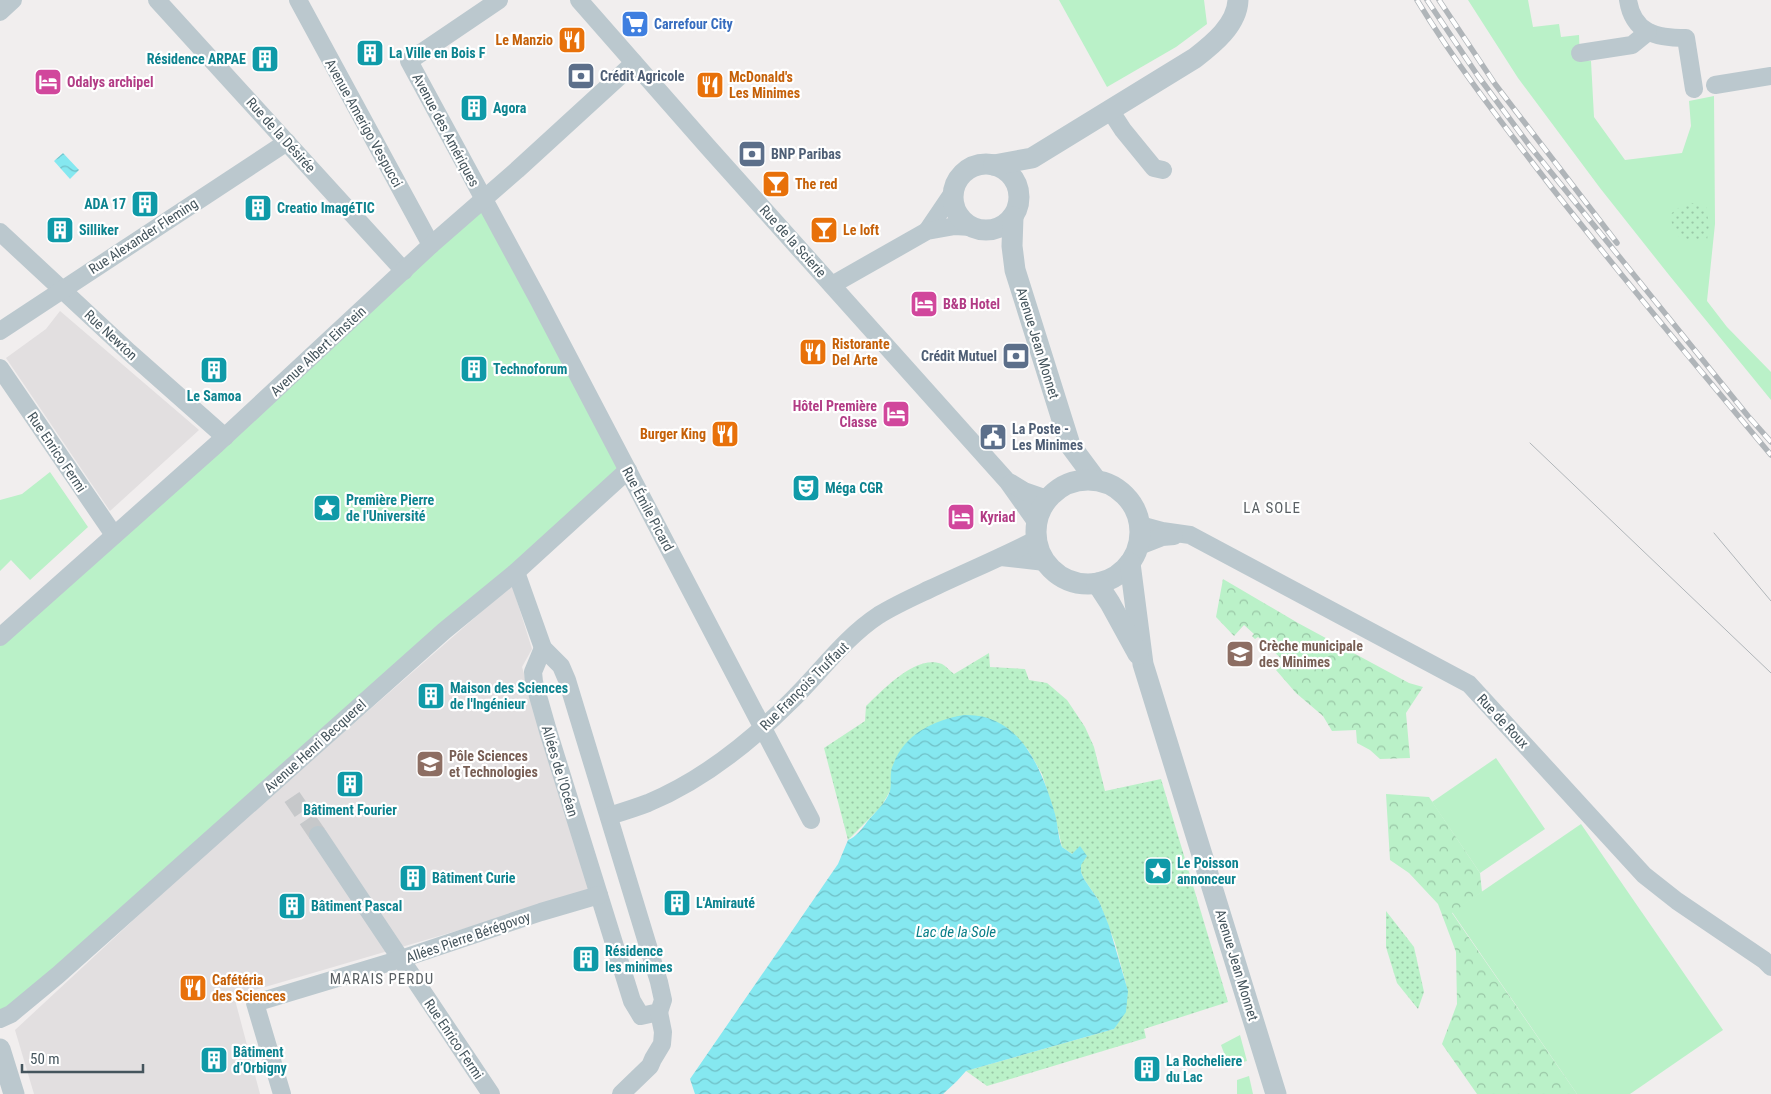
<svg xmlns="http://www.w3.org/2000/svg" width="1771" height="1094" font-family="'Roboto Condensed',sans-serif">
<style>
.education{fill:#e2dfe0}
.grass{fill:#baf1c8}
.forest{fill:url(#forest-crowns)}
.park{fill:url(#park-dots)}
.water{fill:url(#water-waves)}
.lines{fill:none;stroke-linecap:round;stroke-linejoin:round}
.minor-tunnel{stroke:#c6c8ca;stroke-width:18;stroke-dasharray:18 9;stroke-linecap:butt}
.minor{stroke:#bbc8ce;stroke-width:18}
.tertiary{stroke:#bbc8ce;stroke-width:21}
.tram{stroke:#b0b5b9;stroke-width:1}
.rail-casing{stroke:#b0b5b9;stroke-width:5.5}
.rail{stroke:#fff;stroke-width:4;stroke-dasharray:11;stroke-linecap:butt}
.labels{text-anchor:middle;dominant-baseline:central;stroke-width:4.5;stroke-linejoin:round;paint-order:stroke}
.shop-label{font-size:14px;font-weight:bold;fill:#366cbe;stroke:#fff;text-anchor:start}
.food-label{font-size:14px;font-weight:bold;fill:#c56008;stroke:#fff;text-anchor:start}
.culture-label{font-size:14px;font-weight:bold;fill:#0d838f;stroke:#fff;text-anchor:start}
.service-label{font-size:14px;font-weight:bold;fill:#4e5e75;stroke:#fff;text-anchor:start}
.hotel-label{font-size:14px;font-weight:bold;fill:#b23c85;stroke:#fff;text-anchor:start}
.street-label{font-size:14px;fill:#45555d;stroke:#fff}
.education-label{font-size:14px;font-weight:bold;fill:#785e54;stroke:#fff;text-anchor:start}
.neighbourhood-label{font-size:15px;letter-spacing:1px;fill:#5a6064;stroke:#fff}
.water-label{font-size:15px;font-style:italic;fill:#087e88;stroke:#fff}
</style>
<defs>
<pattern id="forest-crowns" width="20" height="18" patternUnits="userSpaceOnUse" patternTransform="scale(1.25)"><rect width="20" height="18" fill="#baf1c8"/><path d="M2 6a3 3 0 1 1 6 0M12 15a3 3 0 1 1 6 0" fill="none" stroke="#99c6a6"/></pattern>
<pattern id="park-dots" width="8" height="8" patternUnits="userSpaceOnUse" patternTransform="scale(1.25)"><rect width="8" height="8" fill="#baf1c8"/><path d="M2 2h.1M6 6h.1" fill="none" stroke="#99c6a6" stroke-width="1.8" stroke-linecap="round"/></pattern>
<pattern id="water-waves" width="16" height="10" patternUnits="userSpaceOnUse" patternTransform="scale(1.25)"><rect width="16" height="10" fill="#85e8f0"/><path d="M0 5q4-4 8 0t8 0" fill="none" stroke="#6fbfc6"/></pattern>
</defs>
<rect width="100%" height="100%" fill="#f1eeee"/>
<g class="education">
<path d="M60 311 199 430 110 511 6 358 46 329Z"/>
<path d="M512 585 532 649 522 667 590 892 234 996 260 1094H34L15 1030 198 860Z"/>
</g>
<g class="grass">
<path d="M1059 0H1204L1207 24 1176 47 1107 87Z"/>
<path d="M1468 0H1528L1533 27 1559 24 1561 37 1579 35 1580 61H1591L1594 117 1625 160 1682 153 1691 126 1689 101 1714 96 1715 224 1707 301 1727 327 1771 372V400L1669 275 1600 188 1518 78Z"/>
<path d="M484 199 628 470 0 1019V637Z"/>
<path d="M50 472 88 527 30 580 11 560 0 571V500L22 494Z"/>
<path d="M1496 758 1545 829 1480 873 1432 802Z"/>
<path d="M1581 824 1723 1030 1630 1094H1577L1452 912Z"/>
<path d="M1240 1035 1247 1061 1229 1066 1221 1045Z"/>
<path d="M1249 1076 1253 1094H1237V1080Z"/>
</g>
<g class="forest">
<path d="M1223 579 1298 623 1409 683 1423 687 1406 713 1410 758 1380 759 1370 750 1357 743 1356 730 1332 731 1323 716 1296 693 1276 670 1284 661 1274 652 1276 650 1258 637 1255 639 1252 636 1254 634 1244 625 1234 636 1216 617Z"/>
<path d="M1386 794 1429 797 1480 873 1482 892 1452 913 1577 1094H1477L1442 1044 1457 1004 1456 952 1438 904 1409 873 1390 860Z"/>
</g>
<g class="park">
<path d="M1687 202 1706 206 1709 226 1707 240C1700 239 1693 242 1686 241 1677 240 1672 223 1669 215Z"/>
<path d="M989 653 990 667 1025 669 1029 680 1047 683 1067 700 1085 727 1094 747 1105 791 1161 779 1228 1002 1144 1029 1146 1038 987 1086 966 1071 1114 1029 1126 984 1115 943 1099 901 1084 879 1081 872V847L1072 854 1062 847 1054 812 1042 774 1027 748 890 791 881 807 848 840 824 748 865 721 866 706C883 690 916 654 942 664 946 666 950 671 954 674Z"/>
<path d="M1386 911 1414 947 1424 992 1418 1009 1397 983 1386 947Z"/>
</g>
<g class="water">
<path d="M63 153 79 170 70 179 54 161Z"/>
<path d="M964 715C1020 713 1042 769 1055 814 1058 825 1058 837 1062 847L1072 854 1080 846 1087 856 1081 865V872L1084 879 1099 901 1109 926 1128 991 1126 1012 1114 1029 966 1071 957 1081 943 1094H695L690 1079 838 864 848 840C856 837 862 829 867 822 875 812 886 803 890 791 892 783 889 773 893 765 904 734 934 720 964 715Z"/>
</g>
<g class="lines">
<path class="minor-tunnel" d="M292 797 318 835"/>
<g class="minor">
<path d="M157 0 404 271"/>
<path d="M298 0 431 245"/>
<path d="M499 0 409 61 538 299 811 820"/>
<path d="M579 0 708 147 1008 482 1037 523"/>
<path d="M1628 0C1633 33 1656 38 1686 38L1694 89"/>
<path d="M0 12 13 0"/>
<path d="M1580 53 1632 45 1648 32"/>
<path d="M1715 85 1771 76"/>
<path d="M1110 110 1123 130 1154 168 1163 170"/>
<path d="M927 231 952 194"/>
<path d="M0 232 129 352 225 437"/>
<path d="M832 285 927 231 955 226 971 227"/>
<path d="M0 331 287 142"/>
<path d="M0 368 114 535"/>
<path d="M1011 483 1024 491 1047 499"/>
<path d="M1140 525 1162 531 1190 535 1469 684 1644 875 1677 901 1764 960 1771 967"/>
<path d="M1139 546 1162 537 1174 536"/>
<path d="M1001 557 1045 562"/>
<path d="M516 572 543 648"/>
<path d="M0 637 217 444 431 245 517 170 634 63"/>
<path d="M543 648 561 666 567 680 659 982 663 1000 659 1012 641 1016 632 1001 548 731 534 682 533 672Z"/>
<path d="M609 816C622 812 635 808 648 803 701 781 750 742 790 702 820 673 844 638 879 615 895 605 913 597 930 589 966 572 1002 557 1037 539"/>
<path d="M318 835 491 1094"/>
<path d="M0 1019 11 1014 58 975 444 631 516 572 628 470"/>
<path d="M282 1094 255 1003 401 959 541 912 599 895"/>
<path d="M621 1094 650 1066 653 1059 662 1044 663 1032 659 1012"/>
</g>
<g class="tertiary">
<circle cx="986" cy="197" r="33"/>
<path d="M994 165 1032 158 1195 58C1213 44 1237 25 1238 0"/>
<path d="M1013 217 1012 246 1015 270 1070 445 1096 480"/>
<circle cx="1088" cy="532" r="52"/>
<path d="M1130 563 1143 664 1276 1094"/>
<path d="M1097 583 1110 603 1138 654"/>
<path d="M0 1049 14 1094"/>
</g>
<g class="tram">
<path d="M1530 443 1771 673"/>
<path d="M1714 533 1771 601"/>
</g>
<defs>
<g id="rail">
<path d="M1417 0C1457 66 1505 127 1552 188 1623 278 1697 367 1771 455"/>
<path d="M1427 0 1478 76 1529 145 1748 416 1771 442"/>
<path d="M1439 0 1495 84 1617 243"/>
</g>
</defs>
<use href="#rail" class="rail-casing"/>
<use href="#rail" class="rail"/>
</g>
<defs>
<symbol id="supermarket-square" viewBox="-11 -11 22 22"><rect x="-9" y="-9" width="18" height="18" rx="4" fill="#3f7fe0" stroke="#fff"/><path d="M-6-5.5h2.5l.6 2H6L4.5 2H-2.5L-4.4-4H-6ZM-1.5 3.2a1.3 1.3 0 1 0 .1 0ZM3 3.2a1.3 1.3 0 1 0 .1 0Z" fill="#fff"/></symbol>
<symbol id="restaurant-square" viewBox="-11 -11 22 22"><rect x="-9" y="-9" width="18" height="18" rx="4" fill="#e8710a" stroke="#fff"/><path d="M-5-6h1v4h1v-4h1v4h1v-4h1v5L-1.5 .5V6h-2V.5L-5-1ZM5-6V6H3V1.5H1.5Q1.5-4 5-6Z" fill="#fff"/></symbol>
<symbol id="building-square" viewBox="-11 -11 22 22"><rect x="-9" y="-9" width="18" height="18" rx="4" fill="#0f9aa8" stroke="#fff"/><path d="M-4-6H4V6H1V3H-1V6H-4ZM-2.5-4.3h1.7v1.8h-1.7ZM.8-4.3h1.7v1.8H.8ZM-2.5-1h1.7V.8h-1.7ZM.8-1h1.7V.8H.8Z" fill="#fff"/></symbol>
<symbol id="bank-square" viewBox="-11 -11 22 22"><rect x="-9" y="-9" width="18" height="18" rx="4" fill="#5c6f8a" stroke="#fff"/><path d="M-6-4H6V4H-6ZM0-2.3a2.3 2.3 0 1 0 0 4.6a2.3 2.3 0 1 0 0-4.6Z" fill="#fff"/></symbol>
<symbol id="hotel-square" viewBox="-11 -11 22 22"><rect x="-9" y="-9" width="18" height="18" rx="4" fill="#d1479c" stroke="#fff"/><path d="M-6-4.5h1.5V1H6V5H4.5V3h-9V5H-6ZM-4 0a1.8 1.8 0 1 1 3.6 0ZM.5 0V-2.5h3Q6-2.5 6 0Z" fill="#fff"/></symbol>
<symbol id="bar-square" viewBox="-11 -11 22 22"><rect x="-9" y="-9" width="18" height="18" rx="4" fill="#e8710a" stroke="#fff"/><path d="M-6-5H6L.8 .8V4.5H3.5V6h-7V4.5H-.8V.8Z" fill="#fff"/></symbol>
<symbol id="civic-square" viewBox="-11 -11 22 22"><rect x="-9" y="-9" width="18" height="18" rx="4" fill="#5c6f8a" stroke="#fff"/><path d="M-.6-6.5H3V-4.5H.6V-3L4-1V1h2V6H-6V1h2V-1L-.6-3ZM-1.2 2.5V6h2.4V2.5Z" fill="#fff"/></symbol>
<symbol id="theatre-square" viewBox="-11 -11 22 22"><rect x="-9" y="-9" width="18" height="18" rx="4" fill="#0f9aa8" stroke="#fff"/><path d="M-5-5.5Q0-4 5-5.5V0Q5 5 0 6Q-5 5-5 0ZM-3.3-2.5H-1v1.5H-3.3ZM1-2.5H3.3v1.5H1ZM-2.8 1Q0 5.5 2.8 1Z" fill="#fff"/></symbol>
<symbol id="sight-square" viewBox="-11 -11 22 22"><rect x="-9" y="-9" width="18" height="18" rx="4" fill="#0f9aa8" stroke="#fff"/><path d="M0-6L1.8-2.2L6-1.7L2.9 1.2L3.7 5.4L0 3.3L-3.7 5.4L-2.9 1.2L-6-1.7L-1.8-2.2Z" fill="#fff"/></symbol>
<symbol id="school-square" viewBox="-11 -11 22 22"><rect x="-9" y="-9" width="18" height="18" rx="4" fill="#8d6e63" stroke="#fff"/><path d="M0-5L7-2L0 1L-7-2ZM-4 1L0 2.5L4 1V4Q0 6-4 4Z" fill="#fff"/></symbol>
<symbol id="university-square" viewBox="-11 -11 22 22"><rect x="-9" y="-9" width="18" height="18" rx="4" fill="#8d6e63" stroke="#fff"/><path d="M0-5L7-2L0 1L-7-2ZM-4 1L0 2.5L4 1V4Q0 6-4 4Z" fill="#fff"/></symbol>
</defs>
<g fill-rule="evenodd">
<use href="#supermarket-square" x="619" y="8" width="32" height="32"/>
<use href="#restaurant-square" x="556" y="24" width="32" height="32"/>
<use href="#building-square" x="354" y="37" width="32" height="32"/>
<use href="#building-square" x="249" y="43" width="32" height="32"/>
<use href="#bank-square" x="565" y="60" width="32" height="32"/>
<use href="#hotel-square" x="32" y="66" width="32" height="32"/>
<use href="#restaurant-square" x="694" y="69" width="32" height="32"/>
<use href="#building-square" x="458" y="92" width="32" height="32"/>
<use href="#bank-square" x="736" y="138" width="32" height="32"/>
<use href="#bar-square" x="760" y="168" width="32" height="32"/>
<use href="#building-square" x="129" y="188" width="32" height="32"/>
<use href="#building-square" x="242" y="192" width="32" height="32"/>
<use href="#building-square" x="44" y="214" width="32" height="32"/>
<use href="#bar-square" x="808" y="214" width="32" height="32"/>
<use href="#hotel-square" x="908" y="288" width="32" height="32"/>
<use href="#restaurant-square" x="797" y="336" width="32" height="32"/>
<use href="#bank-square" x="1000" y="340" width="32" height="32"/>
<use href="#building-square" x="458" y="353" width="32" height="32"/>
<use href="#building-square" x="198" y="354" width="32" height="32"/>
<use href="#hotel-square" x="880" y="398" width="32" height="32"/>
<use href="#restaurant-square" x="709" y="418" width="32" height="32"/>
<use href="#civic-square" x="977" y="421" width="32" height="32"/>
<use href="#theatre-square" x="790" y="472" width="32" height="32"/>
<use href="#sight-square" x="311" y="492" width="32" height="32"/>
<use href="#hotel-square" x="945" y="501" width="32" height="32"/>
<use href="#school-square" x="1224" y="638" width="32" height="32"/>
<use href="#building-square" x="415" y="680" width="32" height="32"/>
<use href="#university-square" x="414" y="748" width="32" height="32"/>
<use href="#building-square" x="334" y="768" width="32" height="32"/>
<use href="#sight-square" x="1142" y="855" width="32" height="32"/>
<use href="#building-square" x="397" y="862" width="32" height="32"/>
<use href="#building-square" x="661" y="887" width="32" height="32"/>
<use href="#building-square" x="276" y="890" width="32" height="32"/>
<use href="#building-square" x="570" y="943" width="32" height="32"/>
<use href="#restaurant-square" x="177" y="972" width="32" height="32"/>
<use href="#building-square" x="198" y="1044" width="32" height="32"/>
<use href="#building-square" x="1131" y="1053" width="32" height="32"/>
</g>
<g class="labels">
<g class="shop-label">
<text x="654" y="24">Carrefour City</text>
</g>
<g class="food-label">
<text x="553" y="40" text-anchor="end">Le Manzio</text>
<text x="729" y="77">McDonald's<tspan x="729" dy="16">Les Minimes</tspan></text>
<text x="795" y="184">The red</text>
<text x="843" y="230">Le loft</text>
<text x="832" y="344">Ristorante<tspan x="832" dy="16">Del Arte</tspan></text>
<text x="706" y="434" text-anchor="end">Burger King</text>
<text x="212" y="980">Cafétéria<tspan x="212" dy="16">des Sciences</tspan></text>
</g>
<g class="culture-label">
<text x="389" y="53">La Ville en Bois F</text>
<text x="246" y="59" text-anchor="end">Résidence ARPAE</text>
<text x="493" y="108">Agora</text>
<text x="126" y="204" text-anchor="end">ADA 17</text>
<text x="277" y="208">Creatio ImagéTIC</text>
<text x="79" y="230">Silliker</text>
<text x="493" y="369">Technoforum</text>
<text x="214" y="396" text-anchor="middle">Le Samoa</text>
<text x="825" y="488">Méga CGR</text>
<text x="346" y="500">Première Pierre<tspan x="346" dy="16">de l'Université</tspan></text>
<text x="450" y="688">Maison des Sciences<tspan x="450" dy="16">de l'Ingénieur</tspan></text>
<text x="350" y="810" text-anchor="middle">Bâtiment Fourier</text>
<text x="1177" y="863">Le Poisson<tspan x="1177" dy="16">annonceur</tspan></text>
<text x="432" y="878">Bâtiment Curie</text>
<text x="696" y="903">L'Amirauté</text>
<text x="311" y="906">Bâtiment Pascal</text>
<text x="605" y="951">Résidence<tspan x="605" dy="16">les minimes</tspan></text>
<text x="233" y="1052">Bâtiment<tspan x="233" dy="16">d’Orbigny</tspan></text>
<text x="1166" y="1061">La Rocheliere<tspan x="1166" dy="16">du Lac</tspan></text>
</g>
<g class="service-label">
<text x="600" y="76">Crédit Agricole</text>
<text x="771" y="154">BNP Paribas</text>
<text x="997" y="356" text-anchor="end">Crédit Mutuel</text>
<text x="1012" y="429">La Poste -<tspan x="1012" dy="16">Les Minimes</tspan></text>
</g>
<g class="hotel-label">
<text x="67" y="82">Odalys archipel</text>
<text x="943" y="304">B&amp;B Hotel</text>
<text x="877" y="406" text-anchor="end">Hôtel Première<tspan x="877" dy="16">Classe</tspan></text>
<text x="980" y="517">Kyriad</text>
</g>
<g class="street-label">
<text transform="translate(364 123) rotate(61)">Avenue Amerigo Vespucci</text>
<text transform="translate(446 130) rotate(62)">Avenue des Amériques</text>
<text transform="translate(281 135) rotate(48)">Rue de la Désirée</text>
<text transform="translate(143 236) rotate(-33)">Rue Alexander Fleming</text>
<text transform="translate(793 241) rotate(48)">Rue de la Scierie</text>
<text transform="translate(111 335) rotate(43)">Rue Newton</text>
<text transform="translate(1038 343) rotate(73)">Avenue Jean Monnet</text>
<text transform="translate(318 351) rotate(-43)">Avenue Albert Einstein</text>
<text transform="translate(57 452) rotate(56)">Rue Enrico Fermi</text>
<text transform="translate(648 509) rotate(62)">Rue Émile Picard</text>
<text transform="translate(804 686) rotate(-45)">Rue François Truffaut</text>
<text transform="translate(1503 721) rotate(47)">Rue de Roux</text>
<text transform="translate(315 746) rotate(-42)">Avenue Henri Becquerel</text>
<text transform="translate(560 771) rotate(73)">Allées de l'Océan</text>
<text transform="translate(468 937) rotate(-19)">Allées Pierre Bérégovoy</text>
<text transform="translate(1237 965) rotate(73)">Avenue Jean Monnet</text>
<text transform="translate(454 1039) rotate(56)">Rue Enrico Fermi</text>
</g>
<g class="education-label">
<text x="1259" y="646">Crèche municipale<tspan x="1259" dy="16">des Minimes</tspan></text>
<text x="449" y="756">Pôle Sciences<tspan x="449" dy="16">et Technologies</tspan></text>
</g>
<g class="neighbourhood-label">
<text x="1272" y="508">LA SOLE</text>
<text x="382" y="979">MARAIS PERDU</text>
</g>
<g class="water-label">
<text x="956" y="932">Lac de la Sole</text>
</g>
</g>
<path d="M22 1064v8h121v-8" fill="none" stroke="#45555d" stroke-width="2.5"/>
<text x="30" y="1064" font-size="15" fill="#45555d" stroke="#ffffff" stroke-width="4" paint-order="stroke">50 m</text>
</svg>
